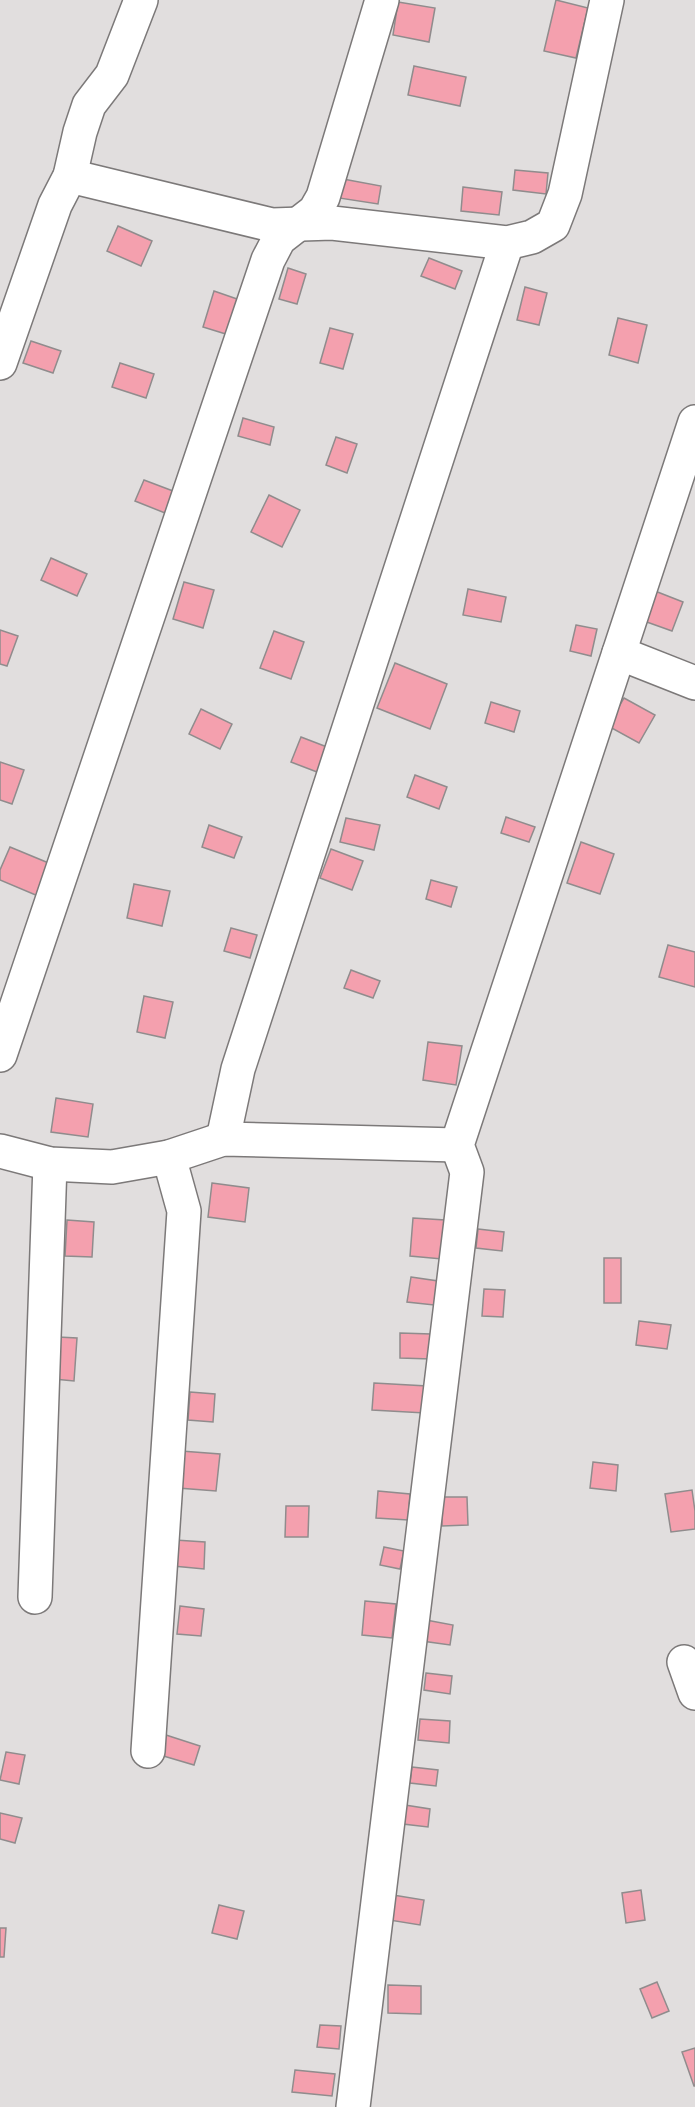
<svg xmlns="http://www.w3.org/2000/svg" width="695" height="2107" font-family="'DejaVu Sans',sans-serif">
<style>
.building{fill:#f4a0ae;stroke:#908c8d;stroke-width:1.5}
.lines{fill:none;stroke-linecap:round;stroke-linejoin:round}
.minor-casing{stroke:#7c7979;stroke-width:36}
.minor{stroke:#fff;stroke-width:33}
</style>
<rect width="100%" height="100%" fill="#e1dede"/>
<g class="building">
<path d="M556 0 588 8 576 58 544 51Z"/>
<path d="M398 2 435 8 429 42 393 35Z"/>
<path d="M414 66 466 77 460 106 408 95Z"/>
<path d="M515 170 548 173 546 194 513 190Z"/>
<path d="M343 179 381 186 378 204 339 198Z"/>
<path d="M463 187 502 192 499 215 461 211Z"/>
<path d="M118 226 152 241 141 266 107 251Z"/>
<path d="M429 258 462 271 455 289 421 276Z"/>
<path d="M288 268 306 274 297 304 279 299Z"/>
<path d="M525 287 547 293 539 325 517 320Z"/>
<path d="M214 291 240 300 229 335 203 327Z"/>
<path d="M618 318 647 325 638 363 609 355Z"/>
<path d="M330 328 353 334 343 369 320 363Z"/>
<path d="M31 341 61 351 53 373 23 363Z"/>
<path d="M120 363 154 374 146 398 112 387Z"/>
<path d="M243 418 274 427 270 445 238 436Z"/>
<path d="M336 437 357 444 347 473 326 465Z"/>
<path d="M144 480 173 491 165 513 135 501Z"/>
<path d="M269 495 300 510 282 547 251 532Z"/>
<path d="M51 558 87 574 77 596 41 580Z"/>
<path d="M184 582 214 590 203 628 173 619Z"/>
<path d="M468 589 506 597 501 622 463 615Z"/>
<path d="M655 591 683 602 672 631 644 621Z"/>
<path d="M576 625 597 629 591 656 570 651Z"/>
<path d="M0 630 18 636 7 666 0 664Z"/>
<path d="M274 631 304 642 291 679 260 668Z"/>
<path d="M395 663 447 684 430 729 377 708Z"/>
<path d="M624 698 655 715 639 743 608 726Z"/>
<path d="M491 702 520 711 514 732 485 723Z"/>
<path d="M201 709 232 724 220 749 189 734Z"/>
<path d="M301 737 327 747 317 772 291 762Z"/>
<path d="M0 762 24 770 12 804 0 800Z"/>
<path d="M415 775 447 787 439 809 407 797Z"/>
<path d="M506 817 535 827 529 842 501 833Z"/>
<path d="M346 818 380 825 374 850 340 842Z"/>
<path d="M209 825 242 837 234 858 202 847Z"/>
<path d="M581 842 614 854 600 894 567 883Z"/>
<path d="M10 847 51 864 38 896 0 880V870Z"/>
<path d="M331 849 363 861 352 890 320 878Z"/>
<path d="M431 880 457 887 451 907 426 899Z"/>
<path d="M134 884 170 891 162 926 127 918Z"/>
<path d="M231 928 257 935 250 958 224 951Z"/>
<path d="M668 945 695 952V987L659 977Z"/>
<path d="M351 970 380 981 373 998 344 988Z"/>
<path d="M144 996 173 1002 165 1038 137 1032Z"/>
<path d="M428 1042 462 1046 456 1085 423 1080Z"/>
<path d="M56 1098 93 1104 88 1137 51 1132Z"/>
<path d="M212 1183 249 1188 245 1222 208 1217Z"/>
<path d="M413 1218 445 1220 442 1259 410 1256Z"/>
<path d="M67 1220 94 1222 92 1257 65 1256Z"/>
<path d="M478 1229 504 1232 502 1251 476 1248Z"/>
<rect x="604" y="1258" width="17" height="45"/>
<path d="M411 1277 438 1281 434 1305 407 1302Z"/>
<path d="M484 1289 505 1290 503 1317 482 1316Z"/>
<path d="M639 1321 671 1325 667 1349 636 1345Z"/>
<path d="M400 1333 431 1334V1359L400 1358Z"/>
<path d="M58 1337 77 1338 74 1381 54 1379Z"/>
<path d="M374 1383 427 1386 425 1413 372 1410Z"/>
<path d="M190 1392 215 1394 213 1422 188 1420Z"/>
<path d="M181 1451 220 1454 216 1491 178 1488Z"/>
<path d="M593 1462 618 1465 616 1491 590 1488Z"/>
<path d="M692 1490 695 1511V1529L671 1532 665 1494Z"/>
<path d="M378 1491 410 1494 408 1520 376 1518Z"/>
<path d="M441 1497H467L468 1525 442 1526Z"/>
<path d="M286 1506H309L308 1537H285Z"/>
<path d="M175 1540 205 1542 204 1569 173 1566Z"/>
<path d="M384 1547 404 1551 400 1569 380 1565Z"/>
<path d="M365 1601 396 1604 392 1638 362 1635Z"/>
<path d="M180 1606 204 1609 201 1636 177 1634Z"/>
<path d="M426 1620 453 1625 450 1645 422 1641Z"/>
<path d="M426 1673 452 1676 450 1694 424 1690Z"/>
<path d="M420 1719 450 1721 449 1743 418 1740Z"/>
<path d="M166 1735 200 1746 194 1765 160 1755Z"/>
<path d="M6 1752 25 1755 19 1784 0 1780Z"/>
<path d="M412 1767 438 1770 436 1786 410 1783Z"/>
<path d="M405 1805 430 1809 428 1827 403 1824Z"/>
<path d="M0 1813 22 1818 15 1843 0 1839Z"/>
<path d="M641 1890 645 1920 626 1923 622 1893Z"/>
<path d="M393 1895 424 1900 420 1925 389 1920Z"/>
<path d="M219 1905 244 1911 237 1939 212 1933Z"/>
<path d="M0 1928H6L4 1957H0Z"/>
<path d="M657 1982 669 2011 652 2018 640 1989Z"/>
<path d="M388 1985 421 1986V2014L388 2013Z"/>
<path d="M320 2025 341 2026 339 2049 317 2047Z"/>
<path d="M695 2048V2086H694L682 2052Z"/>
<path d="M295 2070 335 2074 332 2096 292 2092Z"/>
</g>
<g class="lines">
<defs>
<g id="minor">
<path d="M70 176 272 225 332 223 507 243 532 237 553 225 565 194 607 0"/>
<path d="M0 363 55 205 70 176 80 132 89 105 112 75 141 0"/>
<path d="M619 653 695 683"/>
<path d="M0 1055 268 260 279 239 315 211 323 197 382 0"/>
<path d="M223 1139 238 1069 507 243"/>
<path d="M0 1151 50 1164 112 1167 169 1157 223 1139 457 1145"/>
<path d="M35 1597 50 1164"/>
<path d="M684 1662 695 1693"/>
<path d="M148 1751 184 1211 169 1157"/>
<path d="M353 2107 467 1172 457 1145 695 422"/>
</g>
</defs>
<use href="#minor" class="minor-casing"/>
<use href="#minor" class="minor"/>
</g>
</svg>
